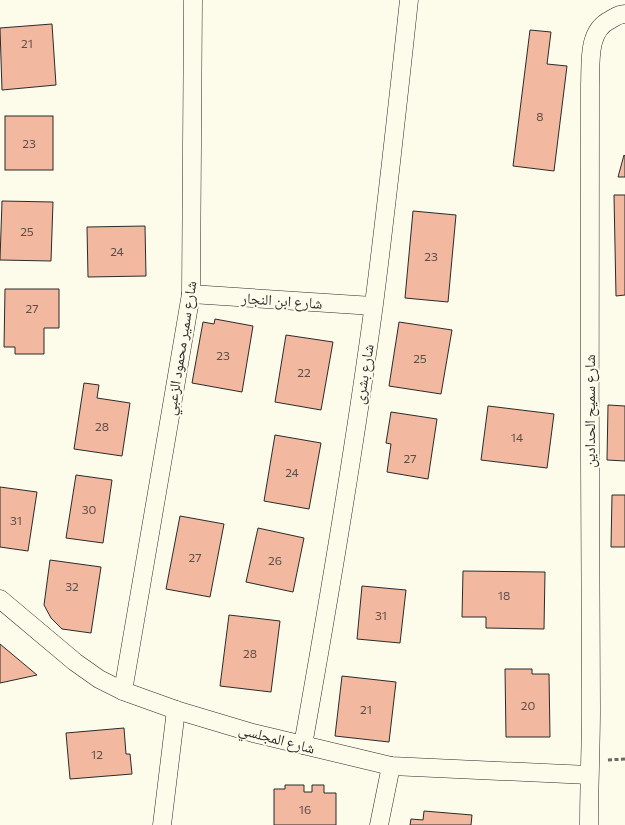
<svg xmlns="http://www.w3.org/2000/svg" width="625" height="825" font-family="Commissioner,'Noto Naskh Arabic',sans-serif">
<style>
.building{fill:#f2b8a0;stroke:#2b2b2b}
.lines{fill:none;stroke-linecap:round;stroke-linejoin:round}
.minor-casing{stroke:#2b2b2b;stroke-width:19}
.path{stroke:#6a6964;stroke-width:3;stroke-dasharray:4 2.5;stroke-linecap:butt}
.minor{stroke:#fdfbea;stroke-width:18}
.labels{text-anchor:middle;dominant-baseline:central;stroke-width:4;stroke-linejoin:round;paint-order:stroke}
.number-label{font-size:12px;fill:#5d4e48}
.street-label{font-size:15px;fill:#2b2b2b;stroke:#fdfbea}
</style>
<rect width="100%" height="100%" fill="#fdfbea"/>
<g class="building">
<path d="M52 24 56 85 2 90 0 28Z"/>
<path d="M530 30 551 32 547 64 567 66 554 171 513 166Z"/>
<rect x="5" y="116" width="48" height="54"/>
<path d="M624 155 625 156V177H618Z"/>
<path d="M614 195H625V295L616 296Z"/>
<path d="M2 201 53 202 51 261 0 260Z"/>
<path d="M413 211 456 215 448 302 405 298Z"/>
<path d="M145 226 146 276 88 277 87 227Z"/>
<path d="M5 289H59V328H44V354H15V347H4Z"/>
<path d="M215 319 253 326 242 392 192 383 203 322 214 324Z"/>
<path d="M399 322 452 330 441 394 389 386Z"/>
<path d="M286 335 333 342 321 410 275 402Z"/>
<path d="M84 383 99 385 97 398 130 403 122 456 74 449Z"/>
<path d="M608 405 625 406V461L607 460Z"/>
<path d="M488 406 554 414 547 468 481 460Z"/>
<path d="M391 412 437 419 428 479 387 472 391 444 386 443Z"/>
<path d="M275 435 321 443 309 509 264 501Z"/>
<path d="M76 475 112 480 103 543 66 538Z"/>
<path d="M0 487 37 492 28 551 0 547Z"/>
<path d="M612 495H625V547H611Z"/>
<path d="M180 516 224 524 210 597 166 589Z"/>
<path d="M258 528 304 538 293 592 246 582Z"/>
<path d="M50 560 101 567 91 633 62 629 51 618 44 605Z"/>
<path d="M463 571 545 572 544 629 486 628V617H462Z"/>
<path d="M362 586 406 590 400 643 357 639Z"/>
<path d="M229 615 280 621 271 692 220 686Z"/>
<path d="M0 644 37 675 0 683Z"/>
<path d="M505 669H532V674H549L550 737H506Z"/>
<path d="M342 676 396 682 389 742 335 736Z"/>
<path d="M124 728 126 754H130L132 774 70 779 66 733Z"/>
<path d="M285 785H304V792H312V785H324V793H336V825H274V789H285Z"/>
<path d="M424 811 472 815 471 825H410L411 819 423 820Z"/>
</g>
<g class="lines">
<defs>
<g id="minor">
<path d="M191 294 373 306"/>
<path d="M0 599 75 662 99 679 123 691 176 710 253 733 391 766 589 775"/>
<path d="M123 691 191 294 193 0"/>
<path d="M303 745C329 599 354 452 374 304 387 203 398 102 409 0"/>
<path d="M162 825 176 710"/>
<path d="M379 825 391 766"/>
<path d="M589 825C589 786 591 747 591 708 590 500 589 293 590 85 591 63 587 31 610 20 615 17 619 14 625 14"/>
</g>
</defs>
<use href="#minor" class="minor-casing"/>
<path class="path" d="M608 760 625 759"/>
<use href="#minor" class="minor"/>
</g>
<g class="labels">
<g class="number-label">
<text x="27" y="43">21</text>
<text x="540" y="116">8</text>
<text x="29" y="143">23</text>
<text x="27" y="231">25</text>
<text x="117" y="251">24</text>
<text x="431" y="256">23</text>
<text x="32" y="308">27</text>
<text x="223" y="355">23</text>
<text x="420" y="358">25</text>
<text x="304" y="372">22</text>
<text x="102" y="426">28</text>
<text x="517" y="437">14</text>
<text x="410" y="458">27</text>
<text x="292" y="472">24</text>
<text x="89" y="509">30</text>
<text x="16" y="520">31</text>
<text x="195" y="557">27</text>
<text x="275" y="560">26</text>
<text x="72" y="586">32</text>
<text x="504" y="595">18</text>
<text x="381" y="615">31</text>
<text x="250" y="653">28</text>
<text x="528" y="705">20</text>
<text x="366" y="709">21</text>
<text x="97" y="754">12</text>
<text x="305" y="809">16</text>
</g>
<g class="street-label">
<text transform="translate(282 300) rotate(4)">شارع ابن النجار</text>
<text transform="translate(180 348) rotate(-81)">شارع سمير محمود الزعبي</text>
<text transform="translate(363 374) rotate(-81)">شارع بشرى</text>
<text transform="translate(589 411) rotate(-90)">شارع سميح الحدادين</text>
<text transform="translate(277 738) rotate(15)">شارع المجلسي</text>
</g>
</g>
</svg>
